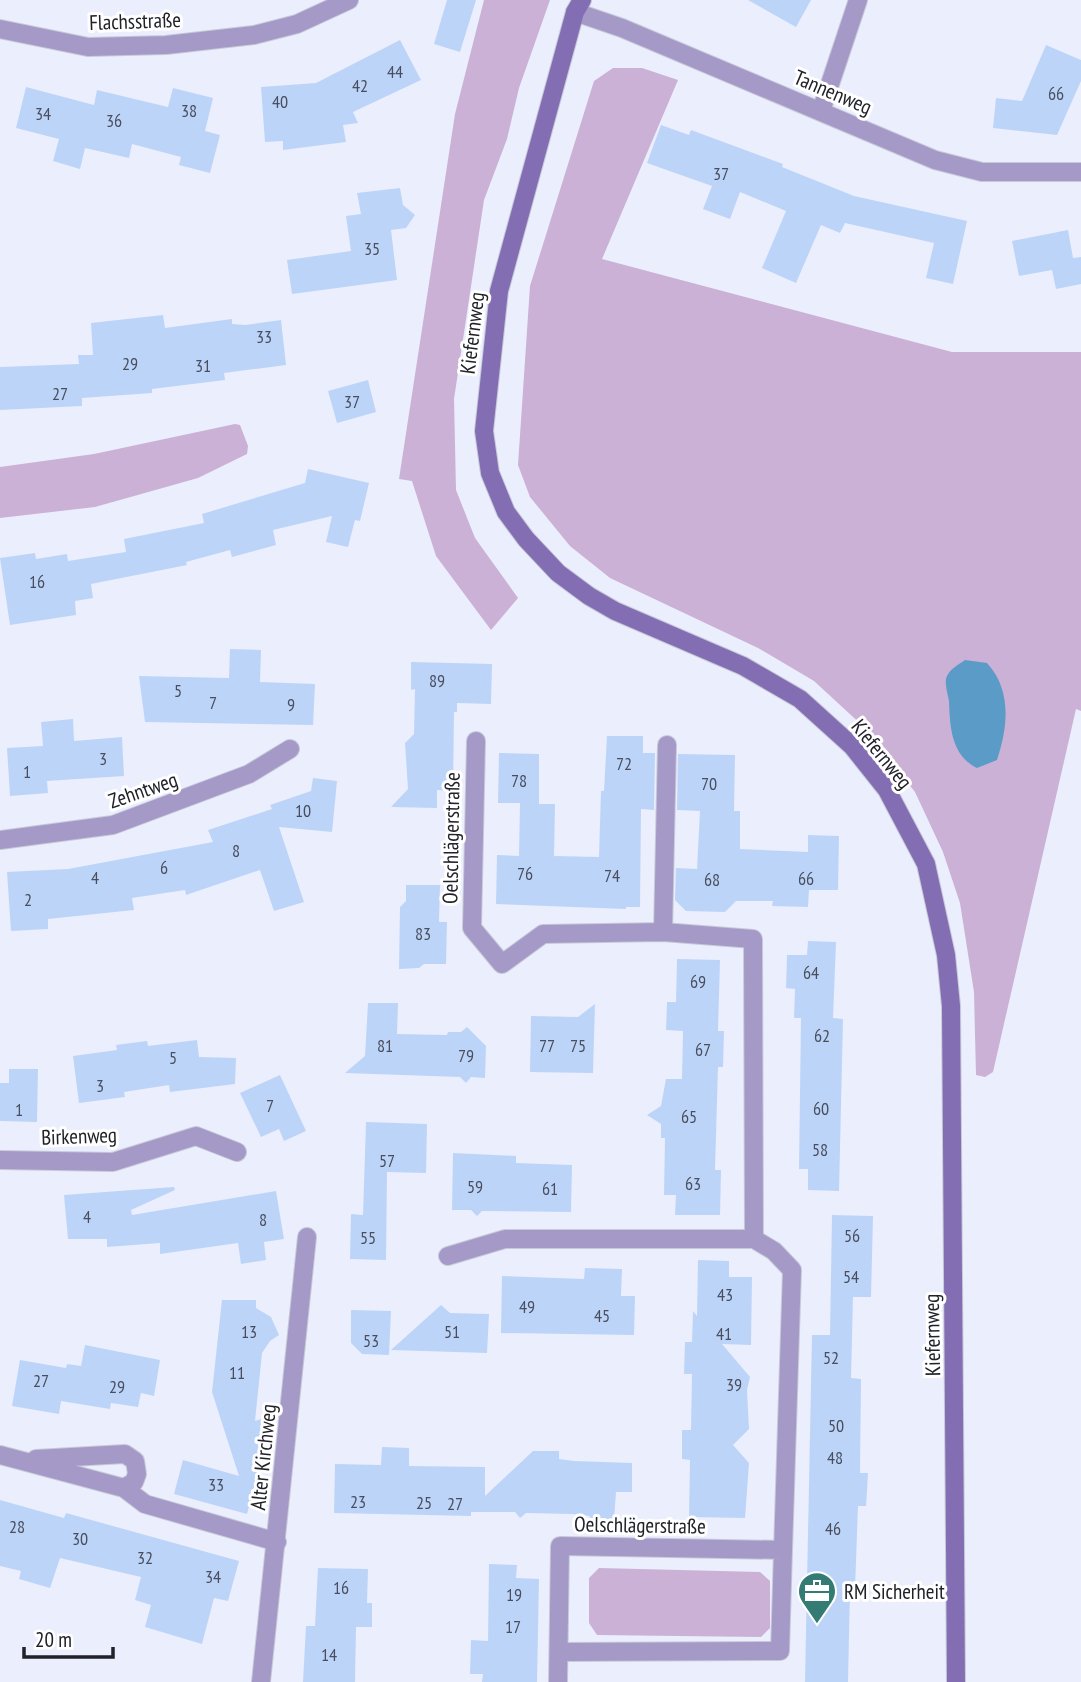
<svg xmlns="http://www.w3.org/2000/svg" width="1081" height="1682" font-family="'PT Sans Narrow',sans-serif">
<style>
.green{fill:#cbb1d6}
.water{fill:#5b9bc8}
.building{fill:#bdd4f9}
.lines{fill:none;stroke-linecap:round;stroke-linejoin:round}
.street-casing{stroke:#c7c9d7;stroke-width:20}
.secondary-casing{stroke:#c7c9d7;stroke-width:20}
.street{stroke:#a599c8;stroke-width:18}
.secondary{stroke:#836eb3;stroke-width:18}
.labels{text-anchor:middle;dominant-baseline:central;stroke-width:6;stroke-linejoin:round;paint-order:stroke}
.number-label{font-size:18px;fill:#484e5d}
.street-label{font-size:21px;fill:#212229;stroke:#fff}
.poi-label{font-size:21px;fill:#212229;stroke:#fff;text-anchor:start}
</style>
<rect width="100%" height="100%" fill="#ebeefd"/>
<g class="green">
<path d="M484 0H550L519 88 507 139 484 200 454 399 456 490 475 538 518 598 491 630 436 556 412 481 399 479 455 114Z"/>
<path d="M613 68H642L678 80 602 259 952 352H1081V711L1076 709 993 1072 985 1077 976 1075 974 992 960 903 943 852 915 792 865 728 814 681 758 648 610 578 570 546 530 497 518 465 530 286 594 81Z"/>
<path d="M235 424 240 425 248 446 247 454 198 478 95 507 0 518V467L94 454Z"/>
<path d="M599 1568 760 1572 770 1581V1628L761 1637 597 1635 589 1623V1578Z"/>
</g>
<path class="water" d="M965 660 987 663C1012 690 1008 727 997 760L977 768C951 755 950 727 949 701 948 695 945 686 946 679 948 670 958 665 965 660Z"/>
<g class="building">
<path d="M447 0H476L460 52 434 44Z"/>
<path d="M748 0H811L796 27Z"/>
<path d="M400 40 421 80 353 112 358 123 343 125 346 142 283 150V141L265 142 261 87 316 83Z"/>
<path d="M1046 45 1081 60V81L1057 135 993 128 996 98 1022 101Z"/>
<path d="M26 87 94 105 97 90 168 107 173 88 213 98 205 131 220 135 210 173 179 165 181 157 132 144 129 158 85 148 80 169 53 161 59 139 16 128Z"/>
<path d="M661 125 689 135 691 130 783 164 782 167 854 196 967 221 953 284 926 278 934 243 845 223 840 233 821 225 796 283 762 268 786 211 740 192 730 219 703 209 712 186 647 163Z"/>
<path d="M400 188 403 205 415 215 406 228 391 230 397 280 292 294 287 260 351 251 346 216 361 214 357 193Z"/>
<path d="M1068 230 1073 258 1081 257V284L1056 289 1052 270 1019 276 1012 241Z"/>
<path d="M163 315 165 328 232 319V324L246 325 281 320 286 365 224 373 225 380 152 389V393L82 398V406L0 410V367L79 364 78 355H93L91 323Z"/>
<path d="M368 380 376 412 337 423 328 391Z"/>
<path d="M308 469 369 483 360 521 355 520 348 547 326 542 332 516 273 530 276 545 232 557 230 550 186 562 187 565 91 584 93 598 75 601 76 615 10 625 0 558 35 553 36 559 67 554 68 561 126 552 124 539 204 523 202 514 305 483Z"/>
<path d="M230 649 261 650 260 682 315 684 313 725 145 722 139 676 229 678Z"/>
<path d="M411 662 492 664 491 704 457 703V712H454L453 791 437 790V808L391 807 408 789 405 743 414 734 415 689 411 690Z"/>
<path d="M73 719 74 741 122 737 124 776 47 781 48 793 10 796 7 748 43 746 41 722Z"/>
<path d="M607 736H643V753H655L654 810 641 809 640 907H626V909L496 904 497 855 519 856 520 803H498L499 753 539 754V804H555L554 856 599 857 601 791H604Z"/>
<path d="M678 754 735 755 734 811H740V849L808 852V835L839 836 838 890H809L808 907 772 906 773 901H736L725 912 686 911 675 900 676 868 697 869 700 811 677 810Z"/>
<path d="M313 778 337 781 332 832 279 827 304 902 274 911 260 870 186 895 185 890 132 898 134 910 48 919V929L11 931 7 872 68 869 213 842 208 830 272 809 270 805 311 791Z"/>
<path d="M406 885H440L439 922H447L446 964H424L419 968 399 969 400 907 406 901Z"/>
<path d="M808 941 836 942 833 1018 843 1019 839 1191 808 1190V1169H799L801 1018H794L795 989 786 988 787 955H807Z"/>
<path d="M677 959 720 960 718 1031H724L723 1067H718L715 1170H721L720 1215H675L676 1195H664L665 1138H661V1124L647 1115 661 1106 666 1079H682L683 1031 666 1030 667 1002H676Z"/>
<path d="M368 1003H398L397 1034 447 1035 448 1032H461L467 1027 486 1046 485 1078 471 1077 466 1083 460 1077 345 1073 365 1056Z"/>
<path d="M595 1004 593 1073 530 1072 531 1016 578 1017Z"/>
<path d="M197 1040 199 1057 236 1058 235 1084 170 1092 169 1085 124 1092 125 1097 79 1103 73 1056 117 1050 116 1045 131 1043 147 1041 148 1046Z"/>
<path d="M9 1069H38L37 1122 0 1121V1083H9Z"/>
<path d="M280 1075 306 1131 284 1141 279 1129 261 1137 240 1093Z"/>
<path d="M366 1122 427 1124 426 1173 387 1172 386 1260 350 1259 351 1214 363 1215Z"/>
<path d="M453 1153 516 1156V1163L572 1165 571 1212 482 1211 477 1216 471 1210H452Z"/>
<path d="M174 1187 175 1190 131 1210 132 1215 276 1191 284 1239 264 1242 266 1260 241 1264 238 1243 160 1254V1243L107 1247V1239H68L64 1195Z"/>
<path d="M832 1215 873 1216 871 1297H853L851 1378 861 1379 860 1473H868L867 1491 866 1506H858L855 1589H850L848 1682H805L812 1335H830Z"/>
<path d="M698 1260 729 1261V1277H752L751 1345 722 1344 750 1377 747 1390 749 1429 733 1445 749 1463 745 1518 689 1517 690 1460 682 1459V1430H691L692 1374H684L685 1342H692L693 1311 697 1316Z"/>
<path d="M585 1268 622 1269 621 1296H635L634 1335 501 1333 502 1276 584 1279Z"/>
<path d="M222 1300H256V1308L271 1317 279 1335 270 1341 262 1353 255 1421 268 1417 257 1457 262 1458 247 1514 174 1494 183 1460 239 1476 212 1392Z"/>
<path d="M441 1305 450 1313 489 1314 487 1353 391 1350Z"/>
<path d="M351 1310 391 1311 389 1355 362 1354 351 1343Z"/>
<path d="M85 1345 160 1360 154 1396 141 1393 138 1407 111 1403 110 1409 61 1401 59 1414 12 1406 20 1360 66 1368 67 1364 81 1366Z"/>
<path d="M382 1447 409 1448V1466L485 1467V1496L533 1451H559V1459L574 1461 632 1463V1492H616L614 1520 589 1519 590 1516 572 1514 526 1513 520 1518 515 1512H471V1516L334 1513 335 1464 381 1465Z"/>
<path d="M0 1500 64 1518 66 1513 239 1561 228 1601 214 1598 202 1644 145 1627 151 1605 135 1600 141 1577 60 1558 50 1588 19 1579 21 1571 0 1566Z"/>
<path d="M489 1564 517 1565 516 1578 539 1579 537 1682H482L483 1674H470L471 1640 488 1641Z"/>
<path d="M318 1568 368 1569 367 1603H372V1627H356L355 1682H303L306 1626H315Z"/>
</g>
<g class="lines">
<defs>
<g id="street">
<path d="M575 12 622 28 935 160 982 172H1081"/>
<path d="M0 29 88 47 166 45 254 35 297 24 349 0"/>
<path d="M821 111 858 0"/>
<path d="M476 741 472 928 502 964 543 934 663 932 753 939 754 1239"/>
<path d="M0 840 113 825 249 774 290 749"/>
<path d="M663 932 667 745"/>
<path d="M0 1160 113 1162 196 1136 237 1152"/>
<path d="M448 1256 505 1239H754L774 1251 792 1270 783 1550"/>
<path d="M0 1455 124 1488 145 1504 277 1542"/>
<path d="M36 1459 125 1454 135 1461 137 1474 134 1482 124 1488"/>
<path d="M261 1682 307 1237"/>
<path d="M558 1682 560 1546 783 1550 780 1651 559 1652"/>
</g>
<path id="secondary" d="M582 0 575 12 499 291 484 431 490 473 506 512 526 539 558 573 589 596 615 611 743 666 800 699 852 746 887 790 926 864 946 955 951 1006 956 1682"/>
</defs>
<use href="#street" class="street-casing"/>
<use href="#secondary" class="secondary-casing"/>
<use href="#street" class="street"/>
<use href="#secondary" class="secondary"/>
</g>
<defs>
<symbol id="office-pin" viewBox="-11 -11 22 30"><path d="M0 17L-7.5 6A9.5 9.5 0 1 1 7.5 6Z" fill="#347b73" stroke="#fff"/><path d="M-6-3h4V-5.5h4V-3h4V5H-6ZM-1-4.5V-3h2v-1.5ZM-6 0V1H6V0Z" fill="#fff"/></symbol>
</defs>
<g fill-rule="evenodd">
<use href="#office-pin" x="795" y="1569" width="44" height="60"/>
</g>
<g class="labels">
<g class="number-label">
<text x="395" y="71">44</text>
<text x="360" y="85">42</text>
<text x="1056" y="93">66</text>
<text x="280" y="101">40</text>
<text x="189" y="110">38</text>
<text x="43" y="113">34</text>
<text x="114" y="120">36</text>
<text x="721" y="173">37</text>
<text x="372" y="248">35</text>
<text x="264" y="336">33</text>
<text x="130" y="363">29</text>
<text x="203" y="365">31</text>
<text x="60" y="393">27</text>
<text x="352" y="401">37</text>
<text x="37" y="581">16</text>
<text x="437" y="680">89</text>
<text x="178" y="690">5</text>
<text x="213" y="702">7</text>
<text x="291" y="704">9</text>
<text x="103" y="758">3</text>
<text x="624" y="763">72</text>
<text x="27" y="771">1</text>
<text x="519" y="780">78</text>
<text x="709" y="783">70</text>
<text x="303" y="810">10</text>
<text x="236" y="850">8</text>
<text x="164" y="867">6</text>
<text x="525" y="873">76</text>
<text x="612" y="875">74</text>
<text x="95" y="877">4</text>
<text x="806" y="878">66</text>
<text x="712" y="879">68</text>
<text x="28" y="899">2</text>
<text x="423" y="933">83</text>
<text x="811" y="972">64</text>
<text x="698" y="981">69</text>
<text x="822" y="1035">62</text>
<text x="385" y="1045">81</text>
<text x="547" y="1045">77</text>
<text x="578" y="1045">75</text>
<text x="703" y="1049">67</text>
<text x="466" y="1055">79</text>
<text x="173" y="1057">5</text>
<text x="100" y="1085">3</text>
<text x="270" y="1105">7</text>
<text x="821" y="1108">60</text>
<text x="19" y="1109">1</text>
<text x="689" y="1116">65</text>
<text x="820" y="1149">58</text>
<text x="387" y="1160">57</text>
<text x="693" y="1183">63</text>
<text x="475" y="1186">59</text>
<text x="550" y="1188">61</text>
<text x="87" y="1216">4</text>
<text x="263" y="1219">8</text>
<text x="852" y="1235">56</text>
<text x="368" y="1237">55</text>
<text x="851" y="1276">54</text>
<text x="725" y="1294">43</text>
<text x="527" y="1306">49</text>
<text x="602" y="1315">45</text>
<text x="249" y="1331">13</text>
<text x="452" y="1331">51</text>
<text x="724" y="1333">41</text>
<text x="371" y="1340">53</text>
<text x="831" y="1357">52</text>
<text x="237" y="1372">11</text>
<text x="41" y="1380">27</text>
<text x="734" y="1384">39</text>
<text x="117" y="1386">29</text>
<text x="836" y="1425">50</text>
<text x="835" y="1457">48</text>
<text x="216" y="1484">33</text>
<text x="358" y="1501">23</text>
<text x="424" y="1502">25</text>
<text x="455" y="1503">27</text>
<text x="17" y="1526">28</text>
<text x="833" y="1528">46</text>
<text x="80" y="1538">30</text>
<text x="145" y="1557">32</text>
<text x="213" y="1576">34</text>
<text x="341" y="1587">16</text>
<text x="514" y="1594">19</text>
<text x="513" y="1626">17</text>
<text x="329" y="1654">14</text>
</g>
<g class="street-label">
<text transform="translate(135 21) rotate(-2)">Flachsstraße</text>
<text transform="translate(833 92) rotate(23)">Tannenweg</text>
<text transform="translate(472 333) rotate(-83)">Kiefernweg</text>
<text transform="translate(882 754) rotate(51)">Kiefernweg</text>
<text transform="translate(143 790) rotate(-19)">Zehntweg</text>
<text transform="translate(451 838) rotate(-89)">Oelschlägerstraße</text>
<text transform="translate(79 1136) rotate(-2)">Birkenweg</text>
<text transform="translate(932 1335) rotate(-91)">Kiefernweg</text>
<text transform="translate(263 1457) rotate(-84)">Alter Kirchweg</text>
<text transform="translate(640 1525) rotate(1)">Oelschlägerstraße</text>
</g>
<g class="poi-label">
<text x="844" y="1591">RM Sicherheit</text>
</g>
</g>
<path d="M24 1647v10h89v-10" fill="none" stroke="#212229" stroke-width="3.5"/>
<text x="35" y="1647" font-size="21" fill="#212229" stroke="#ffffff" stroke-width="5" paint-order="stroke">20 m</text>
</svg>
